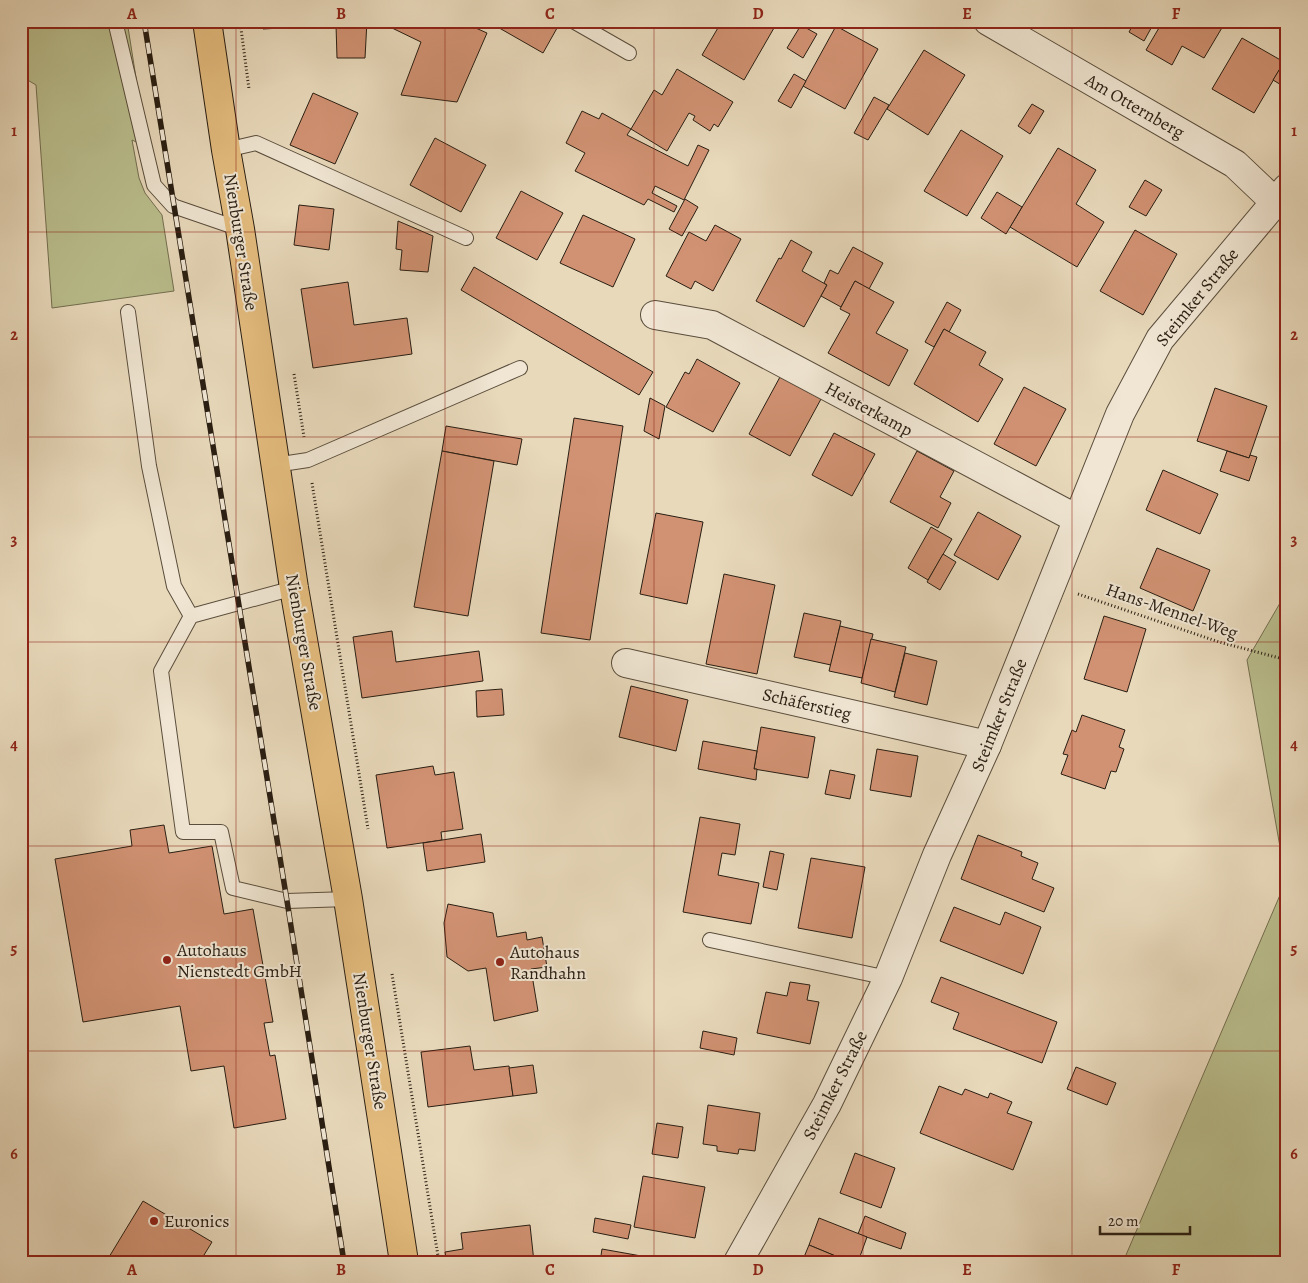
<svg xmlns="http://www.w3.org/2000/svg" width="1308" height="1283" font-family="Alegreya,serif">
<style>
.green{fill:#babe8d;stroke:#726e50}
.building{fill:#d19273;stroke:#291e12}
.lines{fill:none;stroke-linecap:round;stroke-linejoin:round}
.lane-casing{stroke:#594d3c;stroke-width:16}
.street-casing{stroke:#594d3c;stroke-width:30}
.primary-casing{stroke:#291e12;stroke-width:30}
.path{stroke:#291e12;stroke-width:3;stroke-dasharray:1 2.5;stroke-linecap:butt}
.lane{stroke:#f0e6d3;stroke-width:14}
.street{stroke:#f0e6d3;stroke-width:28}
.primary{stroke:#e4bc7e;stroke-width:28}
.rail-casing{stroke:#291e12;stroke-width:5.5}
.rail{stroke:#f0e6d3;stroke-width:4;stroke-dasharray:11;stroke-linecap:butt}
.grid{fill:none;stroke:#8f2418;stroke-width:1;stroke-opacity:0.55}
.poi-dot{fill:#8f2418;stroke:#f0e6d3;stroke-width:2}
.labels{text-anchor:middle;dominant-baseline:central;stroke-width:4;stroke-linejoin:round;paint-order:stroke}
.street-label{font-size:18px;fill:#291e12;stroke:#f0e6d3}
.poi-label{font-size:18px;fill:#291e12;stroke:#f0e6d3;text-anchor:start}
.neatline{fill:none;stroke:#8f2418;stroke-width:2}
.grid-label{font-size:16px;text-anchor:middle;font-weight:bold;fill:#8f2418}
</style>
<rect width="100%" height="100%" fill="#e8d9bb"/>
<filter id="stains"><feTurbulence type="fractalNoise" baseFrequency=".004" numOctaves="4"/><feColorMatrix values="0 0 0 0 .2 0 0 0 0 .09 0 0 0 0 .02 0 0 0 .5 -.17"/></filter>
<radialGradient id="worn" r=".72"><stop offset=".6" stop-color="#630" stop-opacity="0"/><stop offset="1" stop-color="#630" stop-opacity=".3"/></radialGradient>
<g class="green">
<path d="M21 21H127L147 147 132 140 139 178 145 193 162 215 174 291 52 308 36 85 21 76Z"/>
<path d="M1287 591V1262H1123L1286 881 1247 660Z"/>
</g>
<g class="building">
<path d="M263 21H367L365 58H337L336 25 263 29Z"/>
<path d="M395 21H460L487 33 457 102 401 95 421 42 392 28Z"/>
<path d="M496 21H561L543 53 494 25Z"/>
<path d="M722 21H778L744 80 702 55Z"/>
<path d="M1135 21H1155L1144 41 1129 32Z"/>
<path d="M1163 21H1215L1223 26 1204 58 1182 46 1172 65 1146 50Z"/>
<path d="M801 25 817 34 803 58 787 48Z"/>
<path d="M836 26 878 49 845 109 803 86Z"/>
<path d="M1242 38 1284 62 1254 113 1212 89Z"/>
<path d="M924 50 965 75 928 135 887 109Z"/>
<path d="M1287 51V79L1283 86 1273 80 1284 62 1281 60Z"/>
<path d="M677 69 733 102 718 127 714 124 710 131 693 120 695 116 689 113 667 151 631 129 654 90 662 95Z"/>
<path d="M794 74 806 81 791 108 778 101Z"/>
<path d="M313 93 358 113 335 164 290 145Z"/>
<path d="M874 97 889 105 868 140 854 133Z"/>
<path d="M1032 104 1044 111 1030 134 1018 126Z"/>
<path d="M582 111 599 119 602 113 631 129 627 135 688 166 698 145 709 150 684 200 655 186 652 193 677 206 674 212 648 199 644 205 575 171 585 153 566 143Z"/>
<path d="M961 130 1003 156 967 216 924 191Z"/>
<path d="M435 138 486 165 461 212 410 185Z"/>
<path d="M1058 148 1096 170 1076 204 1104 222 1077 267 1010 227Z"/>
<path d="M1145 180 1162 190 1146 216 1129 207Z"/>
<path d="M521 191 563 213 537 260 496 238Z"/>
<path d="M997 192 1022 207 1006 234 981 218Z"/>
<path d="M685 199 698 207 682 236 669 229Z"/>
<path d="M299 205 334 209 329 250 294 245Z"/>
<path d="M583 215 635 239 613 287 560 263Z"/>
<path d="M398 221 433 236 428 272 400 270 402 250 396 249Z"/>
<path d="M715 225 741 239 713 291 695 281 691 289 666 276 689 232 706 241Z"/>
<path d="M1135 230 1177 254 1143 315 1100 291Z"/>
<path d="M791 240 812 252 802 271 827 285 804 327 756 301 779 258 781 259Z"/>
<path d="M853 247 883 263 869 289 855 281 841 307 821 296 827 285 824 283 830 270 838 274Z"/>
<path d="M474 267 653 372 639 395 461 290Z"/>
<path d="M855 281 894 302 876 333 908 350 889 386 828 353 850 314 840 309Z"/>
<path d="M348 282 354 325 407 318 412 354 313 368 301 289Z"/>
<path d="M947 302 961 310 949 332 944 329 934 347 925 342Z"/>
<path d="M944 329 986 352 979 365 1003 379 978 422 914 384Z"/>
<path d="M697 359 740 383 713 432 666 407 685 372 689 374Z"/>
<path d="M780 377 821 399 790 456 749 434Z"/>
<path d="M1024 387 1066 409 1036 466 994 444Z"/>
<path d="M1215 388 1267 406 1249 458 1197 441Z"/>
<path d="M650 398 665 406 659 439 644 431Z"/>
<path d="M574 418 623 426 590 640 541 633Z"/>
<path d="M446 426 522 439 517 465 442 451Z"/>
<path d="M834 433 875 454 852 496 812 475Z"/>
<path d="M442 451 494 461 468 616 414 607Z"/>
<path d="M917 451 954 471 940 497 951 503 938 528 890 502Z"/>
<path d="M1227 451 1249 458 1250 455 1257 457 1249 481 1220 471Z"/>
<path d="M1163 470 1218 494 1200 534 1146 510Z"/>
<path d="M978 512 1021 536 998 580 954 555Z"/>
<path d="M656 513 703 522 687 604 640 594Z"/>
<path d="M931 527 952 539 928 580 908 568Z"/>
<path d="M1157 548 1210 570 1193 611 1140 588Z"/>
<path d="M943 554 956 562 940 590 927 582Z"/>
<path d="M724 574 775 585 757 674 706 664Z"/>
<path d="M804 613 841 621 831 665 794 657Z"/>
<path d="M1104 616 1146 629 1127 692 1084 679Z"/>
<path d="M840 626 873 634 862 678 829 671Z"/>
<path d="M392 631 396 662 479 651 483 681 362 698 353 637Z"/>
<path d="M871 639 906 647 895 692 861 683Z"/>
<path d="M905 653 937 661 927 705 894 697Z"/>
<path d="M631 686 688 700 676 751 619 737Z"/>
<path d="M502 689 504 715 477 717 476 691Z"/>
<path d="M1082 715 1125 730 1119 747 1124 749 1116 772 1111 771 1105 789 1061 774 1068 755 1063 754 1072 730 1076 732Z"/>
<path d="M761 727 815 737 808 778 754 769Z"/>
<path d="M703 741 757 751 754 769H757L756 780 698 769Z"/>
<path d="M877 749 918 756 911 797 870 790Z"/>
<path d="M433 766 435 775 454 772 463 829 441 832 442 840 387 848 376 775Z"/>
<path d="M830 770 855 775 850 799 825 794Z"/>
<path d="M700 817 740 824 735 855 722 853 718 875 759 883 751 924 683 912Z"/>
<path d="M164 825 169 853 212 846 224 914 253 909 273 1022 264 1023 270 1056 275 1055 286 1119 234 1128 224 1066 191 1071 180 1006 83 1022 55 859 132 846 130 830Z"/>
<path d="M481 834 485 862 427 871 423 843Z"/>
<path d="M978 835 1022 852 1021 856 1038 863 1032 879 1054 888 1044 912 961 879Z"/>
<path d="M770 851 784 854 777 890 763 887Z"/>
<path d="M811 858 865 867 852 938 798 928Z"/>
<path d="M448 904 493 913 497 937 526 932 527 940 542 937 547 967 531 969 538 1011 494 1021 486 968 468 971 447 957 444 923Z"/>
<path d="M954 907 1000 925 1005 912 1041 927 1023 974 940 941Z"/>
<path d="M941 977 1057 1022 1042 1063 953 1029 959 1013 931 1002Z"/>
<path d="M790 982 810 985 807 1000 819 1002 810 1044 757 1033 766 992 787 996Z"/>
<path d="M703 1031 737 1038 734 1055 700 1048Z"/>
<path d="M470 1046 474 1070 509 1066 513 1096 428 1107 421 1052Z"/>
<path d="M533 1065 537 1093 513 1096 509 1068Z"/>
<path d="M1076 1067 1116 1083 1107 1105 1067 1089Z"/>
<path d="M939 1086 962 1095 965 1089 988 1098 990 1093 1012 1102 1007 1113 1032 1122 1013 1170 920 1133Z"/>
<path d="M708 1105 760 1113 755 1151 739 1149 738 1154 717 1151V1146L703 1144Z"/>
<path d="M657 1123 683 1127 678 1158 652 1154Z"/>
<path d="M855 1153 895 1168 881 1208 840 1193Z"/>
<path d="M643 1176 705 1187 695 1238 634 1227Z"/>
<path d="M143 1201 212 1242 204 1255 216 1262H106Z"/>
<path d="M865 1216 906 1233 901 1249 858 1234Z"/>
<path d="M595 1218 631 1225 628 1239 593 1232Z"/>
<path d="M819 1218 867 1237 858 1262H850L809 1245Z"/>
<path d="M530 1225 534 1262H447L445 1252 463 1249 461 1233Z"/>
<path d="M809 1245 850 1262H802Z"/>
<path d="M602 1249 658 1259 657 1262H600Z"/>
</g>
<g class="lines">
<defs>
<g id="lane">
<path d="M115 21 154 185 173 206 240 229"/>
<path d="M573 21 629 53"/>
<path d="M226 150 256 143 466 238"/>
<path d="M128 312 149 466 174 586 191 616"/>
<path d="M275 465 308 460 520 368"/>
<path d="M294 588 191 616 161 671 183 832H221L233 888 287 901 348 899"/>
<path d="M710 940 888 978"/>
</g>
<g id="street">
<path d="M988 21 1235 164 1275 202"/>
<path d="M655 315 712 325 1077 519"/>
<path d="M626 663 987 745"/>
<path d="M738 1262 827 1104 888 978 937 855 987 745 1120 414 1160 339 1287 188"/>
</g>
<path id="primary" d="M207 21 226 150 240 229 294 588 348 899 404 1262"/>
</defs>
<use href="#lane" class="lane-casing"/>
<use href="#street" class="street-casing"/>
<use href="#primary" class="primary-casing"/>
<g class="path">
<path d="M240 21 249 89"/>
<path d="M294 374 304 437"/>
<path d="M312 483 368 829"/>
<path d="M1078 594 1219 642 1287 660"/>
<path d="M392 974 439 1262"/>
</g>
<use href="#lane" class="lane"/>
<use href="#street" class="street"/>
<use href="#primary" class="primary"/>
<defs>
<path id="rail" d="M144 21 287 901 344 1262"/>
</defs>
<use href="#rail" class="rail-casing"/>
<use href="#rail" class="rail"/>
</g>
<path class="grid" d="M236 21V1262M445 21V1262M654 21V1262M863 21V1262M1072 21V1262M21 232H1287M21 437H1287M21 642H1287M21 846H1287M21 1051H1287"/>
<g class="poi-dot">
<circle cx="167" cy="960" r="5"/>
<circle cx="500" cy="962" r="5"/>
<circle cx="154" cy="1221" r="5"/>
</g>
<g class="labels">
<g class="street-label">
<text transform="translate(1135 106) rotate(30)">Am Otternberg</text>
<text transform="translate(241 242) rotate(81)">Nienburger Straße</text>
<text transform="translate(1197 297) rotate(-51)">Steimker Straße</text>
<text transform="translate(869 409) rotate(28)">Heisterkamp</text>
<text transform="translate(1172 611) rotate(19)">Hans-Mennel-Weg</text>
<text transform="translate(304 642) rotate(80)">Nienburger Straße</text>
<text transform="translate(807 704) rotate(13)">Schäferstieg</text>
<text transform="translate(999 715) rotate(-68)">Steimker Straße</text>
<text transform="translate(370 1041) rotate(81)">Nienburger Straße</text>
<text transform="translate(835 1085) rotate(-63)">Steimker Straße</text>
</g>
<g class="poi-label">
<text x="177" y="950">Autohaus<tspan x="177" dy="21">Nienstedt GmbH</tspan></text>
<text x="510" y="952">Autohaus<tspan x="510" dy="21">Randhahn</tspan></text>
<text x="164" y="1221">Euronics</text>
</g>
</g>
<rect width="1308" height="1283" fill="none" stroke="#e8d9bb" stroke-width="55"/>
<path d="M1100 1226v8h90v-8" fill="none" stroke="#291e12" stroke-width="2.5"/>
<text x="1108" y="1226" font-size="15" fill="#291e12" stroke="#f0e6d3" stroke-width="4" paint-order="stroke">20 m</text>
<rect x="28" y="28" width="1252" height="1228" class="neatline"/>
<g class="grid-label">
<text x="132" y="19">A</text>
<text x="341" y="19">B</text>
<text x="550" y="19">C</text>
<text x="758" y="19">D</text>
<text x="967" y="19">E</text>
<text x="1176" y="19">F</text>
<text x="14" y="136">1</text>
<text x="1294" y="136">1</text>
<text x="14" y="340">2</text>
<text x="1294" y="340">2</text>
<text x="14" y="545">3</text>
<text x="1294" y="545">3</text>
<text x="14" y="750">4</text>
<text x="1294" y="750">4</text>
<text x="14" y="954">5</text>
<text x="1294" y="954">5</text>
<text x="14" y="1159">6</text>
<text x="1294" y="1159">6</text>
<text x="132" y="1275">A</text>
<text x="341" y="1275">B</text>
<text x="550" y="1275">C</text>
<text x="758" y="1275">D</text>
<text x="967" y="1275">E</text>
<text x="1176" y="1275">F</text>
</g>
<rect width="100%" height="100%" filter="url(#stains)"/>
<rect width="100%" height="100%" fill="url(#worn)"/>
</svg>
